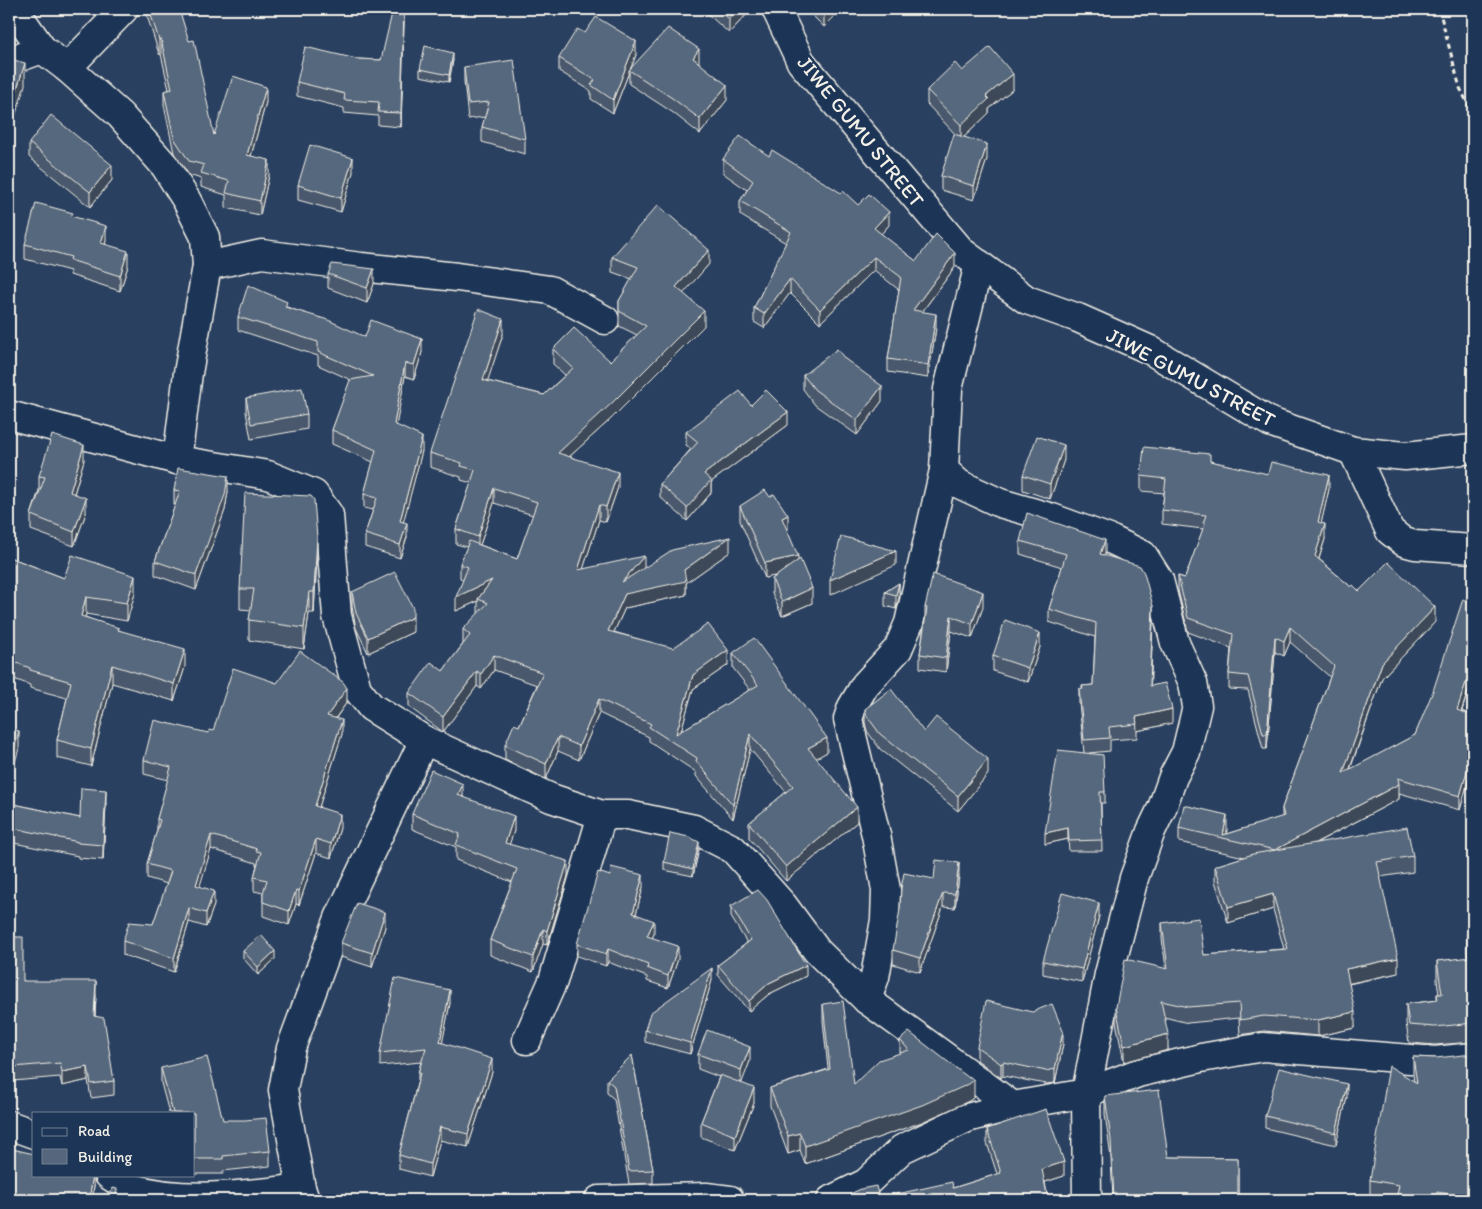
<svg xmlns="http://www.w3.org/2000/svg" width="1482" height="1209" font-family="Itim,sans-serif">
<style>
.lines{fill:none;stroke-linecap:round;stroke-linejoin:round}
.minor-casing{stroke:#f4f1e8;stroke-width:31}
.path{stroke:#f4f1e8;stroke-width:3;stroke-dasharray:5 4;stroke-linecap:butt}
.minor{stroke:#1d3557;stroke-width:28}
.wall{fill:#4a596c;stroke:#f4f1e8;fill-rule:evenodd}
.shaded-wall{fill:#3c4858;stroke:#f4f1e8}
.building{fill:#56677d;stroke:#f4f1e8}
.labels{text-anchor:middle;dominant-baseline:central;stroke-width:4.5;stroke-linejoin:round;paint-order:stroke}
.street-label{font-size:21px;fill:#f4f1e8;stroke:#1d3557}
</style>
<rect width="100%" height="100%" fill="#2a4060"/>
<filter id="ink" filterUnits="userSpaceOnUse"><feTurbulence type="fractalNoise" baseFrequency=".02" numOctaves="2"/><feDisplacementMap in="SourceGraphic" scale="10" xChannelSelector="R" yChannelSelector="G"/><feConvolveMatrix kernelMatrix="1 2 1 2 8 2 1 2 1" color-interpolation-filters="sRGB"/></filter>
<g filter="url(#ink)">
<g class="lines">
<defs>
<g id="minor">
<path d="M14 9 42 49 67 68 120 115 165 166 187 201 205 237 207 266 188 373 177 460"/>
<path d="M776 9 801 62 962 252 1027 300 1078 318 1150 350 1270 422 1353 451 1405 456 1473 449"/>
<path d="M9 61 42 49"/>
<path d="M67 68 124 9"/>
<path d="M979 264 948 389 944 470 959 484 1000 503 1052 518 1112 540 1143 555 1159 580 1175 643 1193 683 1197 706 1186 752 1173 777 1162 808 1151 831 1134 878 1109 974 1086 1093 1087 1200"/>
<path d="M207 266 262 254 361 267 457 277 550 290 605 320"/>
<path d="M9 415 177 460 268 475 314 494 329 515 337 616 357 689 371 707 424 740 551 798 602 815H628L694 829 733 849 783 905 817 951 867 1000 1013 1106"/>
<path d="M1353 451 1390 531 1404 542 1415 545 1473 549"/>
<path d="M867 1000 875 977 885 920 886 890 876 835 848 719 852 707 865 685 898 649 909 623 944 470"/>
<path d="M527 1040 553 981 602 815"/>
<path d="M9 1125 34 1134"/>
<path d="M109 1175C115 1179 122 1185 129 1187 183 1204 246 1195 301 1188L305 1200"/>
<path d="M301 1188 283 1090 291 1048 339 918 424 740"/>
<path d="M599 1200 706 1197 730 1200"/>
<path d="M831 1200 866 1183 902 1149 967 1118 1013 1106 1086 1093 1138 1073 1201 1058 1263 1047 1435 1061 1473 1057"/>
</g>
</defs>
<use href="#minor" class="minor-casing"/>
<path class="path" d="M1439 9 1460 88 1473 114"/>
<use href="#minor" class="minor"/>
</g>
<g class="wall">
<path d="M78 9H95L94 11H85Z"/>
<path d="M145 9H179L214 135 266 102 251 156 269 175 260 215 226 208V195L201 187V179L189 175 174 153 164 105V91L169 90 161 54H159Z"/>
<path d="M702 9H749V12L729 33Z"/>
<path d="M806 9H842L824 27Z"/>
<path d="M404 22 401 127 378 125V116L344 113V108L297 96V82L357 59 381 60Z"/>
<path d="M585 33 636 55 631 68 699 63 727 100 700 134 672 112 629 84V72L613 113 591 99V91L559 71V58Z"/>
<path d="M453 60 449 82 420 76V69Z"/>
<path d="M464 67 525 139V154L482 142V127L485 117 468 119 464 81Z"/>
<path d="M962 71 1013 89 989 109V113L964 137 987 159 974 200 941 190V176L956 135 927 104V90Z"/>
<path d="M29 143 112 180 90 207 29 157Z"/>
<path d="M769 156 858 205 889 225 881 234 916 261 955 267 922 312 936 328 928 378 888 372V359L899 290 874 270 820 323 790 293 764 328 754 322V308L786 243 740 215V201L747 190 723 173V159Z"/>
<path d="M353 172 341 212 298 200V185Z"/>
<path d="M73 217 106 241 105 244 128 266 120 291 70 275V271L25 259V244Z"/>
<path d="M612 257 709 264 683 293 704 326 612 418 570 456 618 487 606 522 599 520 583 569 644 568 730 552 686 583V595L625 608 614 632 728 665 693 689 681 731 750 690 733 668V653L827 752 816 758 857 822 786 881 749 838V823L786 792 750 749 733 819 696 776V772L649 741V737L599 713 579 760 558 751 546 779 505 760V745L519 726 537 685 494 670 481 689 477 686 443 732 409 707V693L443 671 463 644V629L478 614V601L456 611 463 580 460 578V564L467 547 456 544V529L471 483 461 480V477L430 467V453L503 334 487 381 544 395 565 375 553 364V349L610 361 637 335 619 326V301L632 279 612 272ZM494 503 533 515 517 559 480 545Z"/>
<path d="M328 274 374 284 367 303 328 288Z"/>
<path d="M287 307 365 337 422 352 414 379 405 376 396 425 422 451 403 522 407 537 400 558 365 547V534L373 510 364 508V494L373 462 332 444V430L351 380 318 365V356L238 330V317Z"/>
<path d="M845 359 882 401 857 435 815 405 803 389V375Z"/>
<path d="M246 398 307 414V429L251 439 246 412Z"/>
<path d="M751 405 788 425 711 482V493L687 521 660 497V484L691 449 686 445V432Z"/>
<path d="M84 460 74 494 86 513 74 546 31 530V515L39 490V476Z"/>
<path d="M1064 460 1050 499 1023 490V475Z"/>
<path d="M1210 461 1329 489 1321 523 1325 539 1319 559 1351 587 1435 622 1382 678 1350 770 1415 735 1473 604V682H1471L1462 711 1473 716V780L1469 778 1460 810 1399 793V799L1314 844 1413 856V872L1380 877 1398 973 1349 984 1355 1028 1318 1036 1264 1031 1240 1035 1239 1018 1188 1023 1164 1017 1168 1050 1124 1062 1116 1022V1007L1166 968 1162 939V923L1204 955 1284 949 1273 909 1228 923 1215 881V866L1244 857 1179 842V828L1227 830 1226 834 1282 817V808L1330 677 1290 642 1284 656 1275 652 1267 749H1263L1248 690 1229 689V674L1231 648 1188 632 1178 590V576L1185 578 1203 529 1162 524V510L1164 493 1141 491V476Z"/>
<path d="M174 490 228 491 225 510 196 590 155 575V561L175 505H174Z"/>
<path d="M740 506 788 530H787L798 560 812 603 782 616 772 593V579L777 575 765 578 740 521Z"/>
<path d="M1020 541 1105 554 1104 555 1153 620 1150 686 1172 723 1137 731V738L1110 740V751L1089 753 1105 792V803H1101L1102 851H1069L1068 839 1045 844 1084 753 1079 703V689H1082V686L1093 685 1095 637 1049 622V609L1062 567 1020 554Z"/>
<path d="M9 557 64 578 135 593 127 621 86 614 85 617 119 630 185 667 174 701 112 683 91 766 57 758V740L67 698 30 688V685L9 677Z"/>
<path d="M317 557 314 613H309L304 649 249 640V620L251 610 240 609V589Z"/>
<path d="M899 583V598L896 609 885 606V592Z"/>
<path d="M352 592 413 632 368 653 356 628 352 607Z"/>
<path d="M925 607H983L972 638 951 631 946 672 920 668V654L925 618Z"/>
<path d="M1040 647 1028 682 993 671V656Z"/>
<path d="M277 683 347 702 336 718 342 734 319 807 340 828 331 858 316 853 299 905 296 904 289 925 263 916V893L254 891V877L257 865H256V863L211 849 199 886 214 905 206 927 189 922 174 972 123 955V941L153 924 167 884 147 878V864L157 831V819L168 780 144 774V760L213 731Z"/>
<path d="M865 709 924 732 988 774 958 811 880 749 867 731 865 723Z"/>
<path d="M463 797 514 831 509 844 568 876 547 945 543 944 533 972 490 955V940L512 882 456 860V847L412 829V814Z"/>
<path d="M9 803 80 818 106 804 103 860 78 858V856L9 842Z"/>
<path d="M699 849 693 876 664 870V862Z"/>
<path d="M959 876 955 908 943 907 920 972 893 964V950L934 879Z"/>
<path d="M643 887 636 914 654 934 652 938 678 959 668 988 647 981V977L608 962 606 966 577 956V944Z"/>
<path d="M731 906 806 976 769 994 749 1011 718 975V965L747 943 731 917Z"/>
<path d="M1099 916 1082 982 1043 974V961Z"/>
<path d="M385 927 372 967 341 957V943Z"/>
<path d="M1473 932V1042L1435 1045 1409 1043 1406 1023V1004L1437 1000V994H1439L1437 980V961L1468 958 1467 951V933Z"/>
<path d="M9 937 23 981 96 995 95 1017 114 1081V1095L91 1098 88 1080 62 1086 60 1077 13 1081 10 1109H9Z"/>
<path d="M243 951 275 959 258 975 243 958Z"/>
<path d="M712 980 690 1054 645 1042V1030Z"/>
<path d="M450 1003 442 1043 492 1072 468 1147 440 1140 430 1177 399 1169V1155L418 1080V1073L421 1062 380 1066V1053Z"/>
<path d="M823 1004 854 1084 900 1053V1040L974 1097 969 1101 922 1122 805 1164 800 1150 788 1154 770 1106V1088L828 1069 823 1021Z"/>
<path d="M1063 1044 1055 1083 1046 1084 1003 1076 1001 1078 977 1060V1047Z"/>
<path d="M698 1054 750 1061 741 1083 754 1103 735 1150 701 1137V1122L719 1077 698 1069Z"/>
<path d="M632 1055 653 1170V1183L629 1184 614 1099 607 1093V1080Z"/>
<path d="M1413 1057 1436 1058 1473 1200H1381L1370 1198V1180L1414 1082 1413 1075Z"/>
<path d="M161 1068 223 1120 270 1151V1166L223 1171V1174H194V1113H169L161 1083Z"/>
<path d="M1105 1096 1168 1157 1238 1158V1200H1113L1111 1158 1105 1114Z"/>
<path d="M1347 1097 1336 1145 1265 1128V1116Z"/>
<path d="M987 1129 1064 1176 1045 1182 1048 1200H850V1194L879 1198 953 1188 997 1174 987 1143Z"/>
<path d="M9 1132 11 1146 13 1149 94 1175V1186L92 1200H9Z"/>
</g>
<g class="shaded-wall">
<path d="M404 9V22L401 127V113Z"/>
<path d="M738 9H749V12L729 33V19Z"/>
<path d="M827 9H842L824 27V12Z"/>
<path d="M161 39V54H159V40Z"/>
<path d="M636 41V55L630 70H629V72L613 113V100Z"/>
<path d="M699 49V63L693 58Z"/>
<path d="M453 53V60L449 82V75Z"/>
<path d="M25 63V85L9 136V115Z"/>
<path d="M1013 74V89L989 109V113L961 140V125L986 96Z"/>
<path d="M727 85V100L700 134V119Z"/>
<path d="M266 87V102L247 170V155Z"/>
<path d="M987 144V159L974 200V186Z"/>
<path d="M353 158V172L341 212V198Z"/>
<path d="M269 160V175L260 215V201Z"/>
<path d="M112 165V180L90 207V192Z"/>
<path d="M889 212V225L874 242V228Z"/>
<path d="M106 226V241L101 257V243Z"/>
<path d="M709 250V264L676 302V287Z"/>
<path d="M128 251V266L120 291V276Z"/>
<path d="M955 253V267L913 324V310Z"/>
<path d="M874 257V270L820 323V310Z"/>
<path d="M374 269V284L367 303V288Z"/>
<path d="M790 279V293L764 328V314Z"/>
<path d="M704 311V326L612 418 558 467V453Z"/>
<path d="M936 314V328L928 378V365Z"/>
<path d="M503 319V334L483 395V380Z"/>
<path d="M422 339V352L414 379V365Z"/>
<path d="M405 363V376L394 438V424Z"/>
<path d="M882 386V401L857 435V420Z"/>
<path d="M788 412V425L711 482V493L687 521V508L704 474Z"/>
<path d="M422 437V451L400 535V521Z"/>
<path d="M84 445V460L70 507V492Z"/>
<path d="M1064 445V460L1050 499V484Z"/>
<path d="M618 472V487L606 522V507Z"/>
<path d="M1329 475V489L1318 537V522Z"/>
<path d="M228 476V491L225 510 196 590V575Z"/>
<path d="M494 488V503L478 551V537Z"/>
<path d="M86 498V513L74 546V532Z"/>
<path d="M599 505V520L578 585V570Z"/>
<path d="M788 515V530L782 533V518Z"/>
<path d="M407 523V537L400 558V545Z"/>
<path d="M1325 524V539L1315 571V556Z"/>
<path d="M317 537V557L314 613V592Z"/>
<path d="M730 537V552L686 583V595L625 608 608 645V631L625 594 684 570Z"/>
<path d="M1105 540V554L1100 568V554Z"/>
<path d="M896 551V565L830 595V580Z"/>
<path d="M644 556V570L622 582Z"/>
<path d="M798 556V571L765 578V563Z"/>
<path d="M135 576V593L127 621V603Z"/>
<path d="M492 580 478 599V601L456 611V597Z"/>
<path d="M899 583V598L896 609V595Z"/>
<path d="M812 588V603L782 616V602Z"/>
<path d="M309 592V613L304 649V628Z"/>
<path d="M983 592V607L972 638V624Z"/>
<path d="M86 597V614L81 633V616Z"/>
<path d="M1153 606V620L1150 700V686Z"/>
<path d="M1435 607V622L1382 678 1343 788V773L1382 663Z"/>
<path d="M951 616V631L946 672V658Z"/>
<path d="M413 617V632L368 653V638Z"/>
<path d="M1290 627V642L1284 656V641Z"/>
<path d="M1040 633V647L1028 682V668Z"/>
<path d="M1275 637V652L1267 749V734Z"/>
<path d="M185 649V667L174 701V684Z"/>
<path d="M728 650V665L693 689 677 745 676 734 693 675Z"/>
<path d="M494 655V670L481 689V674Z"/>
<path d="M112 665V683L91 766V749Z"/>
<path d="M1471 667V682L1457 724V710Z"/>
<path d="M477 671V686L443 732V717Z"/>
<path d="M347 688V702L327 730V716Z"/>
<path d="M599 699V713L579 760V746Z"/>
<path d="M1172 709V723L1137 731 1136 717Z"/>
<path d="M342 720V734L315 820V806Z"/>
<path d="M19 731V748L9 784V767Z"/>
<path d="M750 734V749L733 819V805Z"/>
<path d="M558 737V751L546 779V764Z"/>
<path d="M827 738V752L808 763V748Z"/>
<path d="M988 759V774L958 811V796Z"/>
<path d="M1469 764V778L1460 810V796Z"/>
<path d="M463 784V798L458 795Z"/>
<path d="M1399 784V799L1275 864V850Z"/>
<path d="M106 790V804L103 860V845Z"/>
<path d="M857 807V822L786 881V867Z"/>
<path d="M340 814V828L331 858V844Z"/>
<path d="M1227 815V830L1225 838 1223 835Z"/>
<path d="M514 816V831L505 857V843Z"/>
<path d="M1068 828V839L1045 844V833Z"/>
<path d="M211 835V849L196 899V885Z"/>
<path d="M316 839V853L299 905V891Z"/>
<path d="M699 842V849L693 876V869Z"/>
<path d="M568 861V876L547 945V931Z"/>
<path d="M959 863V876L955 908V894Z"/>
<path d="M643 875V887L633 925V913Z"/>
<path d="M296 890V904L289 925V911Z"/>
<path d="M214 891V905L206 927V913Z"/>
<path d="M943 893V907L920 972V958Z"/>
<path d="M1273 894V909L1228 923V907Z"/>
<path d="M1099 903V916L1082 982V969Z"/>
<path d="M189 908V922L174 972V958Z"/>
<path d="M385 912V927L372 967V953Z"/>
<path d="M654 921V934L647 949V936Z"/>
<path d="M543 929V944L533 972V957Z"/>
<path d="M678 946V959L668 988V976Z"/>
<path d="M608 949V962L606 966V954Z"/>
<path d="M275 951V959L258 975V967Z"/>
<path d="M1398 958V973L1346 984V969Z"/>
<path d="M806 965V976L769 994 749 1011V1001L769 983Z"/>
<path d="M712 968V980L690 1054V1043Z"/>
<path d="M96 981V995L94 1030V1016Z"/>
<path d="M450 990V1003L440 1055V1042Z"/>
<path d="M1355 1012V1028L1318 1036V1020Z"/>
<path d="M1063 1031V1044L1055 1083V1069Z"/>
<path d="M1168 1034V1050L1124 1062V1046Z"/>
<path d="M750 1047V1061L741 1085V1070Z"/>
<path d="M492 1059V1072L468 1147V1134Z"/>
<path d="M1003 1062V1076L1001 1078V1064Z"/>
<path d="M13 1067V1081L10 1109V1095Z"/>
<path d="M88 1067V1080L62 1086V1072Z"/>
<path d="M974 1080V1097L969 1101 922 1122 805 1164V1146Z"/>
<path d="M1347 1084V1097L1336 1145V1133Z"/>
<path d="M754 1088V1103L735 1150V1136Z"/>
<path d="M440 1127V1140L430 1177V1164Z"/>
<path d="M11 1133V1151L9 1157V1139Z"/>
<path d="M800 1133V1150L788 1154V1136Z"/>
<path d="M1064 1162V1176L1042 1183V1169Z"/>
<path d="M93 1175H94V1186L92 1200H89Z"/>
</g>
<g class="building">
<path d="M149 9H179L189 41 194 40 214 135 233 76 266 87 247 155 269 160 260 201 226 193 229 181 201 173 204 165 189 161 174 138 164 91 172 89 161 39 159 40Z"/>
<path d="M393 9H404L401 113 378 112 379 102 344 100 345 94 297 82 305 47 357 59 381 60Z"/>
<path d="M718 9H738L729 19Z"/>
<path d="M821 9H827L824 12Z"/>
<path d="M596 17 636 41 613 100 591 85 595 80 559 58 577 29 585 33Z"/>
<path d="M668 28 699 49 693 58 727 85 700 119 672 98 629 70Z"/>
<path d="M425 46 453 53 449 75 420 69Z"/>
<path d="M990 47 1013 74 986 96 989 99 961 125 927 90 955 63 962 71Z"/>
<path d="M9 55 10 59 25 63 9 115Z"/>
<path d="M514 60 525 139 482 127 489 102 468 104 464 67Z"/>
<path d="M51 115 112 165 90 192 29 143Z"/>
<path d="M954 134 987 144 974 186 941 176Z"/>
<path d="M740 136 769 156 772 150 841 193 843 191 858 205 869 194 889 212 874 228 916 261 936 234 955 253 913 310 936 314 928 365 888 359 901 277 874 257 820 310 790 279 764 314 754 308 791 232 740 201 753 181 723 159Z"/>
<path d="M310 145 353 158 341 198 298 185Z"/>
<path d="M36 203 73 213 71 216 106 226 101 243 128 251 120 276 70 260 71 257 25 244Z"/>
<path d="M658 205 709 250 676 287 704 311 612 403 558 453 618 472 606 507 599 505 578 570 644 556 622 582 672 550 730 537 684 570 686 581 625 594 608 631 673 648 708 624 728 650 693 675 676 734 758 685 733 653 754 638 827 738 808 748 857 807 786 867 749 823 793 786 750 734 733 805 696 761 697 758 649 727 651 724 599 699 579 746 558 737 546 764 505 745 514 724 519 726 543 673 494 655 481 674 477 671 443 717 409 693 431 662 443 671 470 635 463 629 488 603 478 599 492 580 456 597 468 567 460 564 469 541 517 559 537 502 494 488 478 537 456 529 475 470 461 466 462 463 430 453 478 309 503 319 483 380 544 395 573 368 553 349 574 328 610 361 646 326 619 311V301L638 267 612 257Z"/>
<path d="M332 264 374 269 367 288 328 274Z"/>
<path d="M248 285 287 302 285 307 328 320 365 337 371 320 422 339 414 365 405 363 394 424 422 437 400 521 407 523 400 545 365 534 377 498 364 494 376 450 332 430 350 380 373 376 318 352V342L238 317Z"/>
<path d="M837 349 845 359 882 386 857 420 815 390 803 375Z"/>
<path d="M302 388 307 414 251 424 246 398Z"/>
<path d="M766 390 788 412 704 474 711 480 687 508 660 484 698 442 686 432 740 391 751 405Z"/>
<path d="M52 435 84 445 70 492 86 498 74 532 31 515 45 477 39 476Z"/>
<path d="M1037 436 1064 445 1050 484 1023 475Z"/>
<path d="M1144 447 1210 454V461L1268 474 1271 462 1329 475 1318 522 1325 524 1315 556 1351 587 1353 585 1359 591 1388 562 1435 607 1382 663 1343 773 1415 735 1433 691 1463 599 1473 604V668L1471 667 1457 710 1473 716V766L1469 764 1460 796 1398 778 1399 784 1275 850 1179 828 1184 805 1227 815 1223 835 1284 816 1282 808 1334 666 1290 627 1284 641 1275 637 1267 734H1263L1248 676 1229 674 1233 634 1188 618 1178 576 1185 578 1205 523H1203L1206 515 1162 510 1166 479 1141 476Z"/>
<path d="M178 468 228 476 225 495 196 575 155 561 180 491 174 490Z"/>
<path d="M765 490 770 497 774 494 788 515 782 518 798 556 765 563 740 506Z"/>
<path d="M245 493 311 496 314 500 317 537 314 592H309L304 628 249 620 254 589H240Z"/>
<path d="M1027 513 1105 540 1100 554 1140 566 1144 573 1153 606 1150 686 1165 683 1172 709 1136 717 1137 724 1109 727 1110 738 1084 740 1079 689H1083L1082 686 1093 685 1096 623 1049 609 1066 554 1020 541Z"/>
<path d="M841 536 896 551 830 580Z"/>
<path d="M72 555 135 576 127 603 86 597 81 616 119 628 118 630 185 649 174 684 112 665 91 749 57 740 71 682 30 670V668L9 660V557L64 578Z"/>
<path d="M800 559 812 588 782 602 772 579Z"/>
<path d="M395 572 413 608V617L368 638 356 613 352 592Z"/>
<path d="M933 574 983 592 972 624 951 616 946 658 920 654 927 608 925 607Z"/>
<path d="M899 583 896 595 885 592Z"/>
<path d="M1005 620 1040 633 1028 668 993 656Z"/>
<path d="M300 651 343 682 347 688 327 716 342 720 315 806 340 814 331 844 316 839 299 891 296 890 289 911 263 902V893L267 880 254 877 261 852 256 851 257 849 211 835 196 885 214 891 206 913 189 908 174 958 123 941 129 922 153 924 171 871 147 864 160 820 157 819 171 767 144 760 154 720 208 733 209 730 213 731 233 668 277 683Z"/>
<path d="M891 689 924 732 936 717 988 759 958 796 880 734 867 716 865 709Z"/>
<path d="M9 728 19 731 9 767Z"/>
<path d="M1058 750 1103 755 1105 792H1100L1102 840 1069 841 1068 828 1045 833Z"/>
<path d="M431 770 463 784 458 795 514 816 505 843 568 861 547 931 543 929 533 957 490 940 517 869 456 845 460 834 412 814Z"/>
<path d="M81 788 106 790 103 845 78 843V842L9 827V803L80 818Z"/>
<path d="M1407 827 1413 856 1377 862 1398 958 1346 969 1355 1012 1318 1020 1264 1016 1240 1020 1239 1003 1188 1007 1161 1001 1168 1034 1124 1046 1116 1007 1125 959 1168 969 1162 923 1199 918 1204 955 1288 949 1273 894 1228 907 1215 866 1253 854Z"/>
<path d="M670 833 689 837 699 842 693 869 664 862Z"/>
<path d="M936 860 959 863 955 894 943 893 920 958 893 950 900 909 901 888 904 873 934 879Z"/>
<path d="M611 867 643 875 633 913 654 921 647 936 678 946 668 976 647 968 648 965 608 949 606 954 577 944 598 872 610 876Z"/>
<path d="M758 890 767 900 806 965 769 983 749 1001 718 965 751 940 731 906Z"/>
<path d="M1062 893 1099 903 1082 969 1043 961Z"/>
<path d="M357 903 385 912 372 953 341 943Z"/>
<path d="M1473 932V1023L1435 1027 1409 1025 1406 1004 1438 1000 1437 994H1442L1437 961 1471 957 1467 933Z"/>
<path d="M261 935 275 951 258 967 243 951Z"/>
<path d="M9 937H23V981H96L94 1016 104 1018 114 1081 91 1084 88 1067 62 1072 60 1063 13 1067 10 1095H9Z"/>
<path d="M712 968 690 1043 645 1030 650 1013Z"/>
<path d="M395 978 450 990 440 1042 492 1059 468 1134 440 1127 430 1164 399 1155 420 1073H418L426 1048 380 1053Z"/>
<path d="M843 1001 854 1084 879 1060 909 1050 900 1040 909 1032 969 1078V1076L974 1080 969 1084 922 1105 805 1146 800 1133 788 1136 770 1088 830 1069 823 1004Z"/>
<path d="M986 1001 1032 1012 1052 1004 1063 1031 1055 1069 1046 1071 1003 1062 1001 1064 977 1047Z"/>
<path d="M707 1030 750 1047 741 1070 698 1054Z"/>
<path d="M1473 1054V1200L1472 1198 1437 1192 1436 1200H1396L1399 1185 1370 1180 1389 1066 1417 1083 1413 1057 1436 1058Z"/>
<path d="M632 1055 653 1170 629 1171 614 1086 607 1080Z"/>
<path d="M207 1057 223 1120H245L266 1118 270 1151 223 1156V1159H194V1113H173L161 1068Z"/>
<path d="M1279 1068 1347 1084 1336 1133 1265 1116Z"/>
<path d="M720 1075 754 1088 735 1136 701 1122Z"/>
<path d="M1159 1090 1168 1157 1238 1158V1200H1114L1111 1140 1105 1096Z"/>
<path d="M1046 1109 1064 1162 1042 1169 1048 1200H851L850 1194 861 1189 876 1186 879 1198 952 1182 953 1188 1001 1173 987 1129Z"/>
<path d="M9 1145 13 1147 12 1149 34 1154V1175H93L89 1200H41L9 1193Z"/>
<path d="M113 1188 117 1189 116 1200H107Z"/>
</g>
</g>
<g class="labels">
<g class="street-label">
<text transform="translate(861 131) rotate(51)">JIWE GUMU STREET</text>
<text transform="translate(1191 377) rotate(28)">JIWE GUMU STREET</text>
</g>
</g>
<rect width="1482" height="1209" fill="none" stroke="#1d3557" stroke-width="30"/>
<rect x="15" y="15" width="1452" height="1179" fill="none" stroke="#f4f1e8" stroke-width="2" filter="url(#ink)"/>
<rect x="32" y="1112" width="162" height="65" fill="#1d3557" stroke="#738091"/>
<rect x="42" y="1128" width="25" height="8" fill="#1d3557" stroke="#738091"/>
<text x="78" y="1136" font-size="15" fill="#f4f1e8">Road</text>
<rect x="42" y="1149" width="25" height="15" fill="#56677d" stroke="#738091"/>
<text x="78" y="1162" font-size="15" fill="#f4f1e8">Building</text>
</svg>
